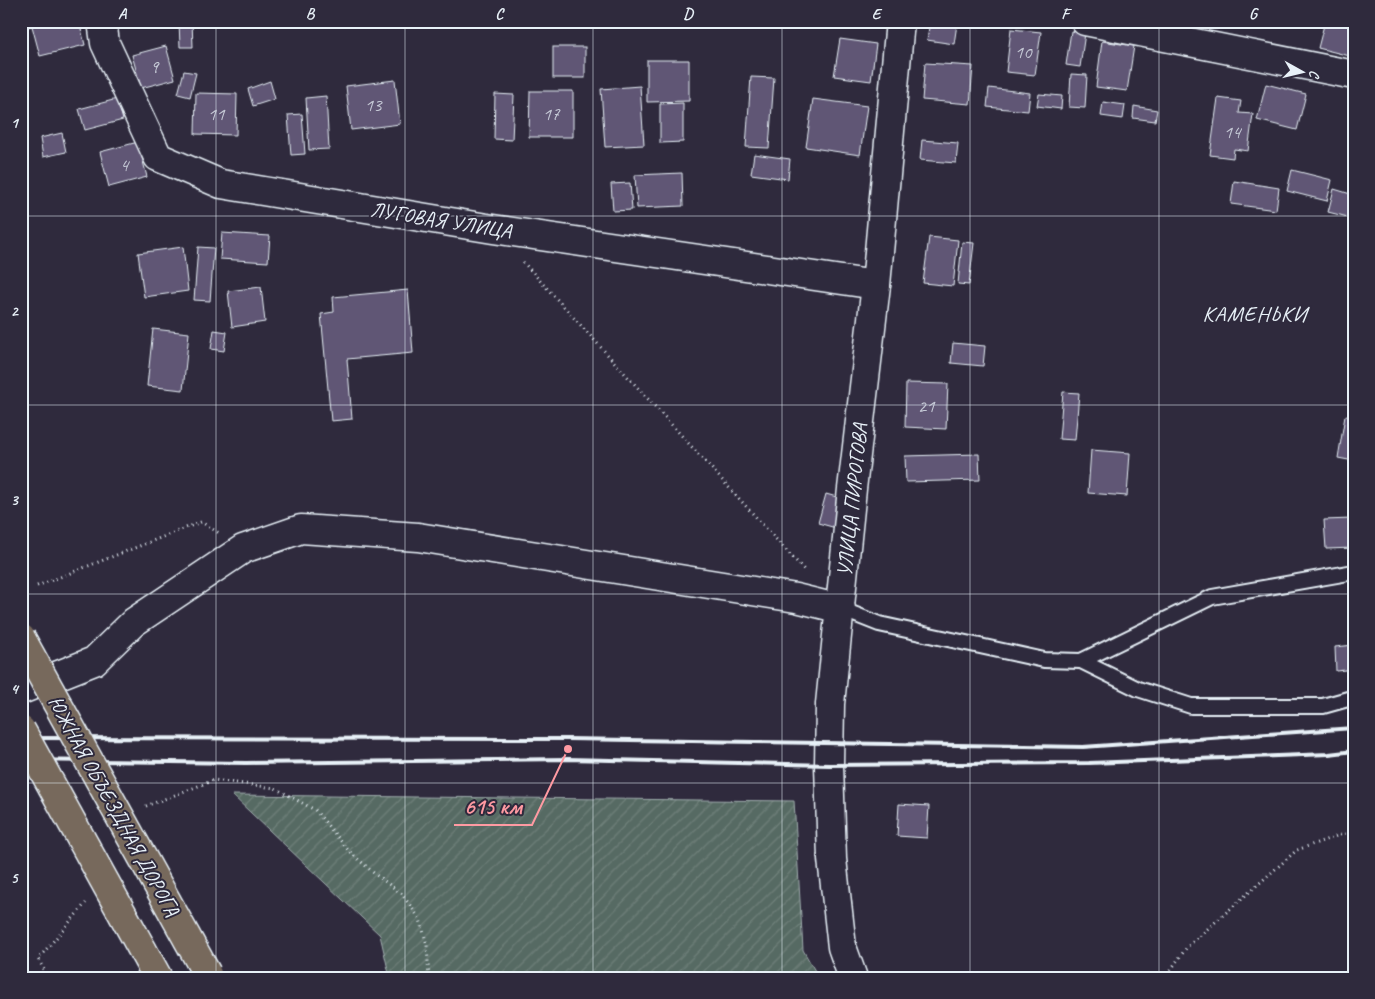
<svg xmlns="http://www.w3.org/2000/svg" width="1375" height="999" font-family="Caveat,sans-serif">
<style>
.garden{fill:url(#garden-furrows);stroke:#a0aeae}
.building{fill:#605774;stroke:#e8f1f8}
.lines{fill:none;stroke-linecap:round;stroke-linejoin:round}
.service-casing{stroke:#e8f1f8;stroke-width:18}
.minor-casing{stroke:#e8f1f8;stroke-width:31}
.path{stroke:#e8f1f8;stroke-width:3;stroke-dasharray:1 4;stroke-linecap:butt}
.service{stroke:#2f2a3d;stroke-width:14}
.minor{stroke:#2f2a3d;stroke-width:28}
.rail{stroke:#e8f1f8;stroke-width:4}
.primary-bridge-casing{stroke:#e8f1f8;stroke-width:31;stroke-linecap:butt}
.primary-bridge{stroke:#77695c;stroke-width:28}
.grid{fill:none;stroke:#e8f1f8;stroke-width:1;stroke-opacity:0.55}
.labels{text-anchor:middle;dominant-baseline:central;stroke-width:4;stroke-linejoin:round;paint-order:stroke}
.number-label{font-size:19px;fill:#c6cad7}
.street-label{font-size:21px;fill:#e8f1f8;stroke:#2f2a3d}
.neighbourhood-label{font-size:22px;letter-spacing:1px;fill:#e8f1f8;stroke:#2f2a3d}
.leader{fill:none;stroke:#ff9aa2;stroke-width:2}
.callout-dot{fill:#ff9aa2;stroke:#2f2a3d;stroke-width:2}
.callout-label{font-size:22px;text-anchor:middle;font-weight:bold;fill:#ff9aa2;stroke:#2f2a3d;stroke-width:4;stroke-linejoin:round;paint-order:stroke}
.neatline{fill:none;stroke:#e8f1f8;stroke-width:2}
.grid-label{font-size:16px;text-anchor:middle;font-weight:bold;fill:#e8f1f8}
</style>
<defs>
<pattern id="garden-furrows" width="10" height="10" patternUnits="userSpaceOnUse" patternTransform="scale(1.25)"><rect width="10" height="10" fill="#576a63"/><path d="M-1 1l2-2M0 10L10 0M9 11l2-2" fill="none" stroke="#6f807a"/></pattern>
</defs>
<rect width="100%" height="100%" fill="#2f2a3d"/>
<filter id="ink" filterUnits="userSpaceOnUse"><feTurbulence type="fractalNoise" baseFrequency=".02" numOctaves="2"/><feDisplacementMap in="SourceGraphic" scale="10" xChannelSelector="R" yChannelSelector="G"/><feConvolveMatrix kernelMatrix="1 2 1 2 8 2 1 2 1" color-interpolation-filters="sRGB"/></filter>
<g filter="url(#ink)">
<path class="garden" d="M232 795 794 801 803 950 819 978H390L380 935Z"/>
<g class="building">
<path d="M21 21H79L85 45 40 56 32 26 21 29Z"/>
<path d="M179 21H192L193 47H180Z"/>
<path d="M619 21H658V25L619 26Z"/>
<path d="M930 21 957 24 954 44 927 40Z"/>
<path d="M1206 21H1248L1247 28Z"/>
<path d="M1325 21H1354V57L1318 48Z"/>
<path d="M1011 29 1041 32 1035 75 1006 72Z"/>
<path d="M1071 31 1085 33 1080 67 1066 65Z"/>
<path d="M840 39 876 44 871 81 834 76Z"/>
<path d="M1102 41 1134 46 1127 91 1096 87Z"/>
<path d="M166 46 175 79 141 88 132 55Z"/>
<rect x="553" y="47" width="32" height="31"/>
<path d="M647 60H689V101L647 102Z"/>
<path d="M925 63 973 66 970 104 922 100Z"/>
<path d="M184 71 196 73 190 97 178 94Z"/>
<path d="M1071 74 1087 75 1085 108 1069 107Z"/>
<path d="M751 77 774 78 769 148 746 147Z"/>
<path d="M395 80 400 124 351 130 346 86Z"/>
<path d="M270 81 275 99 253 106 248 89Z"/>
<path d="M1266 84 1306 94 1297 130 1257 120Z"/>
<path d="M640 86 644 145 605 147 601 89Z"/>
<path d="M989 88 1030 93 1028 111 987 107Z"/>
<path d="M530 91H573V137H529Z"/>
<path d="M196 93 237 94 236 135 195 134Z"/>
<path d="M495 94 514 95 512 140 494 139Z"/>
<path d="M1039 94 1062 96 1061 109 1037 106Z"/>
<path d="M326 96 329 149 309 150 306 98Z"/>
<path d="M1218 98 1241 101 1239 113 1253 114 1248 151 1234 149 1233 158 1210 155Z"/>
<path d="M117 99 123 120 85 130 79 109Z"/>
<path d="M813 99 867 106 860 155 806 147Z"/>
<path d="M1103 102 1125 105 1123 119 1101 116Z"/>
<path d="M683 103V142L660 143V104Z"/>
<path d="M1134 106 1157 110 1155 121 1133 118Z"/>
<path d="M302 114 305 154 291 155 288 115Z"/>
<path d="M1354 132V152L1349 151Z"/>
<path d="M62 133 66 152 43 157 40 138Z"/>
<path d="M922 140 958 143 956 163 920 160Z"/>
<path d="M138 142 147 177 109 187 100 152Z"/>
<path d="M754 154 790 159 788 179 751 174Z"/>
<path d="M1292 170 1332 180 1327 201 1287 191Z"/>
<path d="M682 173 683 206 637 208 635 175Z"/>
<path d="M1234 181 1279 188 1276 210 1231 204Z"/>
<path d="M630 183 632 210 613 211 611 184Z"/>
<path d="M1334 189 1354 195 1352 218 1328 212Z"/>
<path d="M222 233 270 236 268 262 220 259Z"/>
<path d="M929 237 958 240 953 286 923 283Z"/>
<path d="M962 242 974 243 969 285 958 284Z"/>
<path d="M183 247 188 291 144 297 138 253Z"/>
<path d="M198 247 214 248 210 301 194 300Z"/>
<path d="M261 287 265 322 232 327 228 291Z"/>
<path d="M408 290 413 353 347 359 352 419 331 421 321 314 334 312 333 297Z"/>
<path d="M153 329 189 333 183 390 147 386Z"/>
<path d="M214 330 227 332 224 351 211 349Z"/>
<path d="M953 343 985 346 983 366 951 363Z"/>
<path d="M906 383 948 384 946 429 905 427Z"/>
<path d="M1063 392 1079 393 1075 440 1059 439Z"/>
<path d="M1345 416 1354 417V461L1338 458Z"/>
<path d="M1091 450 1130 453 1127 496 1088 493Z"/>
<path d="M979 454 980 480 906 482 905 456Z"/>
<path d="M826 494 844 499 836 528 818 523Z"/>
<path d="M1352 519 1354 548 1326 549 1324 520Z"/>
<path d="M1354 645V669L1336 671 1335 647Z"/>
<path d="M899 804 929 806 927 838 897 836Z"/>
</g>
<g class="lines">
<defs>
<g id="service">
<path d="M841 609 879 624 1044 660 1081 661 1212 597 1354 572"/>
<path d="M1081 661 1138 689 1191 706H1323L1348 699"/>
</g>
<g id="minor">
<path d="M102 21 105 43 158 157 221 184 493 229 876 285"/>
<path d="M1085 21 1354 75"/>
<path d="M21 690 94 661 134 622 243 549 301 529 418 537 796 598 841 609"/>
<path d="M853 978 842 947 832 859 829 765 830 704 852 489 876 285 900 21"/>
</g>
</defs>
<use href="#service" class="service-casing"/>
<use href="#minor" class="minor-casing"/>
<g class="path">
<path d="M523 262 806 572"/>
<path d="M37 586 201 522 219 533"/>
<path d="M146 806 214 780 275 788 315 810 349 851 376 875 401 893 420 919 427 945 429 978"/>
<path d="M49 978 38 959 86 903"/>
<path d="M1165 978 1187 947 1297 850 1354 830"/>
</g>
<use href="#service" class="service"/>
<use href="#minor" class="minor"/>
<g class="rail">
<path d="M21 738 568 739 1083 747 1354 728"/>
<path d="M21 760 246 763 568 759 829 765 1089 763 1329 754 1354 751"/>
</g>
<defs>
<g id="primary-bridge">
<path d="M21 638 207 974"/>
<path d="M21 730 158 978"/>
</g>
</defs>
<use href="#primary-bridge" class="primary-bridge-casing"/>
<use href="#primary-bridge" class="primary-bridge"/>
</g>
</g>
<path class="grid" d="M216 21V978M405 21V978M593 21V978M782 21V978M970 21V978M1159 21V978M21 216H1354M21 405H1354M21 594H1354M21 783H1354"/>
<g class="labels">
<g class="number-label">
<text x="1023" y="52">10</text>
<text x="154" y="67">9</text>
<text x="373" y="105">13</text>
<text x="216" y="114">11</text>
<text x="551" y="114">17</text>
<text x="1232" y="132">14</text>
<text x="124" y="165">4</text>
<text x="926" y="406">21</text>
</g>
<g class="street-label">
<text transform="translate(441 220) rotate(9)">ЛУГОВАЯ УЛИЦА</text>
<text transform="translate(852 500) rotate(-84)">УЛИЦА ПИРОГОВА</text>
<text transform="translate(114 806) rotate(61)">ЮЖНАЯ ОБЪЕЗДНАЯ ДОРОГА</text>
</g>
<g class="neighbourhood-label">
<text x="1255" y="314">КАМЕНЬКИ</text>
</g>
</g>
<path class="leader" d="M568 749L532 825H454"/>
<circle class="callout-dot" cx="568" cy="749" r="5"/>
<g class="callout-label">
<text x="493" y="814">615 км</text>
</g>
<rect width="1375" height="999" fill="none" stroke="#2f2a3d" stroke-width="55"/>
<g transform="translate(1302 72) rotate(98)" stroke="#2f2a3d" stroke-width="4" paint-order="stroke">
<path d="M0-4L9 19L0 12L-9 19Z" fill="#e8f1f8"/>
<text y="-8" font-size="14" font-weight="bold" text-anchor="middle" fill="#e8f1f8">С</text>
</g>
<rect x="28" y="28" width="1320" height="944" class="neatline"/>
<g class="grid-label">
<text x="122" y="19">A</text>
<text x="310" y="19">B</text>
<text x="499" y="19">C</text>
<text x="688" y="19">D</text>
<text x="876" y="19">E</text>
<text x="1065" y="19">F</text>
<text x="1253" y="19">G</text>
<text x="14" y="128">1</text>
<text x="14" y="316">2</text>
<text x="14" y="505">3</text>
<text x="14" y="694">4</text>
<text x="14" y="883">5</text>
</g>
</svg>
